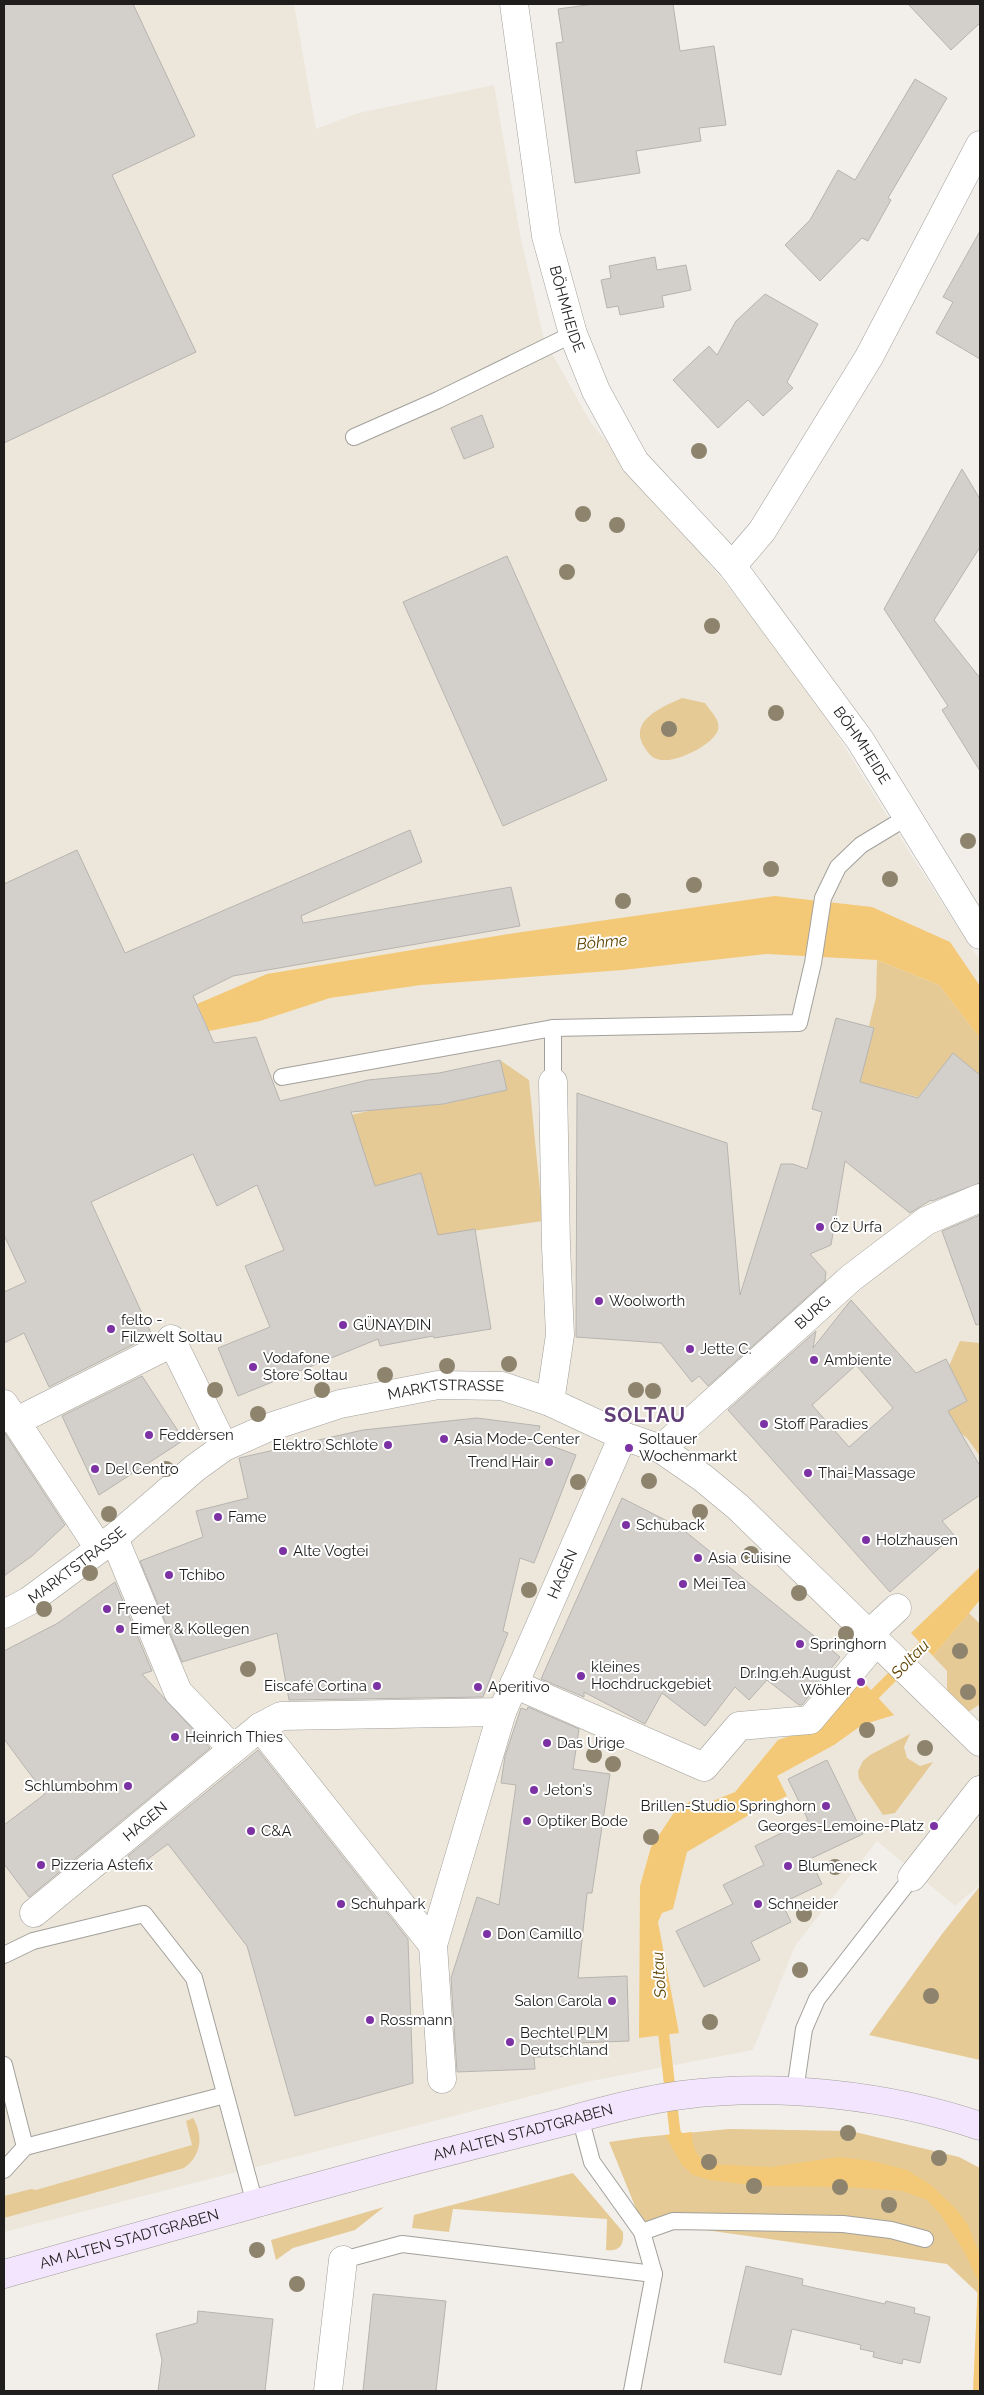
<svg xmlns="http://www.w3.org/2000/svg" width="984" height="2395" font-family="Raleway,sans-serif">
<style>
.built{fill:#ede7db}
.green{fill:#e5ca96}
.water{fill:#f3c978}
.lines{fill:none;stroke-linecap:round;stroke-linejoin:round}
.stream{stroke:#f3c978;stroke-width:11}
.building{fill:#d3d0cc;stroke:#b7b4b0;fill-rule:evenodd}
.lane-casing{stroke:#a2a09b;stroke-width:18}
.street-casing{stroke:#a2a09b;stroke-width:29}
.secondary-casing{stroke:#a2a09b;stroke-width:29}
.lane{stroke:#fff;stroke-width:16}
.street{stroke:#fff;stroke-width:28}
.secondary{stroke:#f3e5fd;stroke-width:28}
.tree{fill:#8e836d}
.poi-dot{fill:#7c32a4;stroke:#fff;stroke-width:2}
.labels{text-anchor:middle;dominant-baseline:central;stroke-width:4;stroke-linejoin:round;paint-order:stroke}
.street-label{font-size:15px;fill:#1f1e1d;stroke:#fff}
.poi-label{font-size:15px;fill:#1f1e1d;stroke:#fff;text-anchor:start}
.water-label{font-size:16px;font-style:italic;fill:#5e4300;stroke:#fff}
.district-label{font-size:20px;font-weight:bold;letter-spacing:1px;fill:#613e78;stroke:#fff}
</style>
<rect width="100%" height="100%" fill="#f2efeb"/>
<path class="built" d="M4 4H294L316 129 358 113 494 85 521 239 544 339 591 423 727 585 812 694 913 858 980 961V1885L955 1906 877 1841 795 1946 753 2050 586 2082 4 2232Z"/>
<g class="green">
<path d="M682 698 705 703C710 711 721 720 718 730 713 745 677 762 663 760 654 760 649 755 645 748 627 720 663 707 682 698Z"/>
<path d="M877 960 939 985 980 1038V1075L953 1053 918 1097 860 1082 874 1028 869 1026 876 997Z"/>
<path d="M500 1060 529 1080 543 1221 430 1237V1204L421 1174 375 1186 346 1116 373 1110 444 1104 507 1090Z"/>
<path d="M960 1341 980 1343V1456L967 1438 938 1416 967 1401 949 1366Z"/>
<path d="M969 1613 980 1624V1704L970 1711 962 1712 947 1698V1671L933 1656Z"/>
<path d="M910 1734 904 1747 907 1758 920 1766 933 1762 895 1813 883 1815 859 1779 858 1771 863 1761 870 1755Z"/>
<path d="M980 1886V2060L869 2035 942 1934Z"/>
<path d="M193 2118C204 2136 201 2156 184 2168L4 2218V2196L31 2189 36 2190 192 2145 186 2121Z"/>
<path d="M729 2129 851 2131 959 2157 980 2168V2295L947 2264 641 2221 609 2142 643 2137Z"/>
<path d="M573 2173 623 2232C624 2245 620 2252 606 2250L607 2219 453 2209 449 2232 412 2228 414 2215Z"/>
<path d="M384 2207 355 2230 293 2248 276 2260 271 2240Z"/>
</g>
<g class="water">
<path d="M775 896 872 907 950 942 980 986V1038L939 985 877 960 767 954 623 970 421 985 330 998 260 1021 209 1031 197 1004 267 974 515 933Z"/>
<path d="M980 1567V1600L933 1656 911 1633Z"/>
<path d="M857 1675 894 1715 862 1725 834 1745 777 1776 787 1796 759 1809 687 1852 673 1909 662 1913 658 1922 679 2033 639 2038 640 1886 651 1847 673 1814 692 1800 708 1803 735 1792 778 1740 809 1730Z"/>
<path d="M692 2132C691 2146 697 2158 709 2164L771 2167 838 2157 873 2161 907 2170 931 2185 957 2210 968 2225 980 2255V2391H973L978 2281 965 2253 941 2215 927 2200 903 2191 847 2187 759 2186 710 2180 693 2175 682 2165 665 2135Z"/>
</g>
<g class="lines">
<g class="stream">
<path d="M864 1705 933 1636"/>
<path d="M662 2020 675 2132 683 2146"/>
</g>
</g>
<g class="building">
<path d="M4 4H133L195 136 112 175 196 352 4 443Z"/>
<path d="M594 4H673L680 51 714 46 726 125 699 128 701 141 636 151 640 173 575 183 556 43 563 42 558 9Z"/>
<path d="M908 4H980V23L951 50Z"/>
<path d="M915 79 947 98 888 198 891 200 868 241 862 238 820 281 785 245 810 220 838 170 855 180Z"/>
<path d="M980 231V359L936 333 953 302 943 297Z"/>
<path d="M655 257 657 270 686 265 691 290 662 296 664 307 620 315 618 306 607 308 601 280 611 278 609 266Z"/>
<path d="M765 294 818 324 787 382 793 388 763 416 748 400 718 428 673 380 709 346 717 355 736 321Z"/>
<path d="M482 415 494 447 464 459 451 428Z"/>
<path d="M962 469 980 499V547L934 620 980 678V771L942 710 948 706 884 609Z"/>
<path d="M507 556 607 780 503 826 403 602Z"/>
<path d="M410 830 422 862 301 916 303 923 511 887 520 926 233 976 193 996 214 1043 256 1037 280 1101 368 1080 439 1073 500 1060 507 1090 443 1104 351 1112 375 1186 421 1173 438 1235 475 1229 491 1329 434 1338 433 1336 380 1346 378 1339 238 1396 218 1348 270 1327 245 1266 284 1250 257 1185 217 1206 193 1154 91 1202 152 1335 49 1387 24 1333 4 1343V1292L26 1282 4 1235V884L77 850 125 953Z"/>
<path d="M836 1018 874 1028 860 1082 918 1098 953 1053 980 1075V1183L932 1201 931 1200 910 1213 845 1161 831 1245 810 1254 826 1272 825 1281 708 1386 699 1376 692 1382 661 1343 576 1337 577 1093 727 1143 740 1295 781 1164H793L807 1169 822 1112 812 1109Z"/>
<path d="M980 1215V1324L976 1325 942 1231Z"/>
<path d="M851 1300 916 1373 946 1359 967 1401 948 1411 980 1466V1495L942 1521 954 1535 890 1592 728 1410 816 1331 813 1348ZM856 1365 893 1408 849 1447 812 1405Z"/>
<path d="M142 1376 184 1440 99 1495 62 1416Z"/>
<path d="M477 1418 540 1426 536 1440 576 1455 534 1563 520 1558 503 1631 508 1633 483 1697 289 1700 277 1633 182 1662 140 1561 203 1537 196 1511 248 1498 239 1458 363 1430Z"/>
<path d="M4 1432 65 1525 32 1556 4 1576Z"/>
<path d="M622 1498 681 1528 840 1657 802 1705H799L767 1680 749 1700 735 1687 705 1726 662 1693 645 1724 584 1692V1697L541 1679Z"/>
<path d="M115 1582 152 1671 142 1674 210 1748 29 1897 4 1864V1825L45 1794 4 1739V1651L58 1623Z"/>
<path d="M528 1707 579 1729 573 1769 610 1774 592 1893H587L578 1978 627 1976 629 2041 577 2043V2056L534 2057 535 2069 457 2072 451 1978 477 1897 499 1905 516 1785 501 1783 505 1756 521 1708 527 1710Z"/>
<path d="M258 1750 408 1939 413 2083 295 2116 247 1946 168 1844 137 1867 128 1856Z"/>
<path d="M827 1760 863 1834 810 1859 822 1884 782 1903 791 1922 751 1942 760 1960 704 1987 676 1931 733 1904 723 1885 764 1865 755 1846 808 1820 788 1779Z"/>
<path d="M746 2266 803 2279 802 2285 885 2304 886 2301 915 2308 914 2313 930 2317 920 2363 903 2359 902 2364 873 2357 874 2352 860 2349 861 2345 792 2329 781 2375 724 2362Z"/>
<path d="M373 2294 446 2301 436 2391H363Z"/>
<path d="M198 2311 273 2319 265 2391H158L162 2360 156 2334 197 2323Z"/>
</g>
<g class="lines">
<defs>
<g id="lane">
<path d="M354 437 438 400 573 334"/>
<path d="M282 1077 553 1028 799 1023 813 963 823 898 838 867 861 845 909 816"/>
<path d="M553 1082V1028"/>
<path d="M4 1955 33 1941 144 1914 194 1978 255 2204"/>
<path d="M4 2065 25 2147 225 2095"/>
<path d="M795 2091 804 2029 817 1999 912 1877"/>
<path d="M580 2117 592 2162 642 2232 654 2274 632 2391"/>
<path d="M4 2170 25 2147"/>
<path d="M642 2232 673 2221 843 2224 891 2230 925 2239"/>
<path d="M343 2260 402 2244 654 2274"/>
</g>
<g id="street">
<path id="s1" d="M514 4 546 236 573 334 596 391 635 462 732 566 860 740 980 935"/>
<path d="M732 566 762 531 869 357 980 145"/>
<path d="M171 1339 224 1447"/>
<path d="M550 1402 560 1335 556 1246 553 1082"/>
<path d="M4 1404 99 1548"/>
<path d="M15 1422 172 1343"/>
<path id="s2" d="M661 1449 851 1278 926 1221 980 1198"/>
<path d="M114 1538 178 1692 233 1749"/>
<path id="s3" d="M4 1614 29 1601 114 1538 195 1468 224 1447 267 1428 340 1404 438 1385 502 1386 550 1402 623 1436 661 1449 703 1478 738 1507 980 1742"/>
<path d="M869 1634 897 1608"/>
<path d="M514 1684 704 1767 739 1726 810 1720 876 1642"/>
<path d="M260 1727 433 1945"/>
<path d="M912 1877 980 1790"/>
<path id="s4" d="M34 1913 260 1727 281 1716 502 1712"/>
<path id="s5" d="M442 2079 433 1945 502 1712 623 1436"/>
<path d="M328 2391 343 2260"/>
</g>
<g id="secondary">
<path id="s6" d="M4 2274C140 2236 276 2197 412 2161 463 2148 513 2135 564 2122 602 2111 642 2100 682 2095 777 2083 889 2095 980 2126"/>
</g>
</defs>
<use href="#lane" class="lane-casing"/>
<use href="#street" class="street-casing"/>
<use href="#secondary" class="secondary-casing"/>
<use href="#lane" class="lane"/>
<use href="#street" class="street"/>
<use href="#secondary" class="secondary"/>
</g>
<g class="tree">
<circle cx="699" cy="451" r="8"/>
<circle cx="583" cy="514" r="8"/>
<circle cx="617" cy="525" r="8"/>
<circle cx="567" cy="572" r="8"/>
<circle cx="712" cy="626" r="8"/>
<circle cx="776" cy="713" r="8"/>
<circle cx="669" cy="729" r="8"/>
<circle cx="968" cy="841" r="8"/>
<circle cx="771" cy="869" r="8"/>
<circle cx="890" cy="879" r="8"/>
<circle cx="694" cy="885" r="8"/>
<circle cx="623" cy="901" r="8"/>
<circle cx="509" cy="1364" r="8"/>
<circle cx="447" cy="1366" r="8"/>
<circle cx="385" cy="1375" r="8"/>
<circle cx="215" cy="1390" r="8"/>
<circle cx="322" cy="1390" r="8"/>
<circle cx="636" cy="1390" r="8"/>
<circle cx="653" cy="1391" r="8"/>
<circle cx="258" cy="1414" r="8"/>
<circle cx="166" cy="1469" r="8"/>
<circle cx="649" cy="1481" r="8"/>
<circle cx="578" cy="1482" r="8"/>
<circle cx="700" cy="1512" r="8"/>
<circle cx="109" cy="1514" r="8"/>
<circle cx="751" cy="1554" r="8"/>
<circle cx="90" cy="1573" r="8"/>
<circle cx="529" cy="1590" r="8"/>
<circle cx="799" cy="1593" r="8"/>
<circle cx="44" cy="1609" r="8"/>
<circle cx="846" cy="1634" r="8"/>
<circle cx="960" cy="1651" r="8"/>
<circle cx="248" cy="1669" r="8"/>
<circle cx="968" cy="1692" r="8"/>
<circle cx="867" cy="1730" r="8"/>
<circle cx="925" cy="1748" r="8"/>
<circle cx="594" cy="1755" r="8"/>
<circle cx="613" cy="1764" r="8"/>
<circle cx="651" cy="1837" r="8"/>
<circle cx="835" cy="1867" r="8"/>
<circle cx="804" cy="1914" r="8"/>
<circle cx="800" cy="1970" r="8"/>
<circle cx="931" cy="1996" r="8"/>
<circle cx="710" cy="2022" r="8"/>
<circle cx="848" cy="2133" r="8"/>
<circle cx="939" cy="2158" r="8"/>
<circle cx="709" cy="2162" r="8"/>
<circle cx="754" cy="2186" r="8"/>
<circle cx="840" cy="2187" r="8"/>
<circle cx="889" cy="2205" r="8"/>
<circle cx="257" cy="2250" r="8"/>
<circle cx="297" cy="2284" r="8"/>
</g>
<g class="poi-dot">
<circle cx="820" cy="1227" r="5"/>
<circle cx="599" cy="1301" r="5"/>
<circle cx="343" cy="1325" r="5"/>
<circle cx="111" cy="1329" r="5"/>
<circle cx="690" cy="1349" r="5"/>
<circle cx="814" cy="1360" r="5"/>
<circle cx="253" cy="1367" r="5"/>
<circle cx="764" cy="1424" r="5"/>
<circle cx="149" cy="1435" r="5"/>
<circle cx="444" cy="1439" r="5"/>
<circle cx="388" cy="1445" r="5"/>
<circle cx="629" cy="1448" r="5"/>
<circle cx="549" cy="1462" r="5"/>
<circle cx="95" cy="1469" r="5"/>
<circle cx="808" cy="1473" r="5"/>
<circle cx="218" cy="1517" r="5"/>
<circle cx="626" cy="1525" r="5"/>
<circle cx="866" cy="1540" r="5"/>
<circle cx="283" cy="1551" r="5"/>
<circle cx="698" cy="1558" r="5"/>
<circle cx="169" cy="1575" r="5"/>
<circle cx="683" cy="1584" r="5"/>
<circle cx="107" cy="1609" r="5"/>
<circle cx="120" cy="1629" r="5"/>
<circle cx="800" cy="1644" r="5"/>
<circle cx="581" cy="1676" r="5"/>
<circle cx="861" cy="1682" r="5"/>
<circle cx="377" cy="1686" r="5"/>
<circle cx="478" cy="1687" r="5"/>
<circle cx="175" cy="1737" r="5"/>
<circle cx="547" cy="1743" r="5"/>
<circle cx="128" cy="1786" r="5"/>
<circle cx="534" cy="1790" r="5"/>
<circle cx="826" cy="1806" r="5"/>
<circle cx="527" cy="1821" r="5"/>
<circle cx="934" cy="1826" r="5"/>
<circle cx="251" cy="1831" r="5"/>
<circle cx="41" cy="1865" r="5"/>
<circle cx="788" cy="1866" r="5"/>
<circle cx="341" cy="1904" r="5"/>
<circle cx="758" cy="1904" r="5"/>
<circle cx="487" cy="1934" r="5"/>
<circle cx="612" cy="2001" r="5"/>
<circle cx="370" cy="2020" r="5"/>
<circle cx="510" cy="2042" r="5"/>
</g>
<g class="labels">
<g class="street-label">
<text stroke="none"><textPath href="#s1" startOffset="310">BÖHMHEIDE</textPath></text>
<text stroke="none"><textPath href="#s1" startOffset="842">BÖHMHEIDE</textPath></text>
<text stroke="none"><textPath href="#s2" startOffset="204">BURG</textPath></text>
<text stroke="none"><textPath href="#s3" startOffset="508">MARKTSTRASSE</textPath></text>
<text stroke="none"><textPath href="#s3" startOffset="88">MARKTSTRASSE</textPath></text>
<text stroke="none"><textPath href="#s5" startOffset="528">HAGEN</textPath></text>
<text stroke="none"><textPath href="#s4" startOffset="144">HAGEN</textPath></text>
<text stroke="none"><textPath href="#s6" startOffset="538">AM ALTEN STADTGRABEN</textPath></text>
<text stroke="none"><textPath href="#s6" startOffset="130">AM ALTEN STADTGRABEN</textPath></text>
</g>
<g class="poi-label">
<text x="830" y="1227">Öz Urfa</text>
<text x="609" y="1301">Woolworth</text>
<text x="121" y="1320">felto -<tspan x="121" dy="17">Filzwelt Soltau</tspan></text>
<text x="353" y="1325">GÜNAYDIN</text>
<text x="700" y="1349">Jette C.</text>
<text x="263" y="1358">Vodafone<tspan x="263" dy="17">Store Soltau</tspan></text>
<text x="824" y="1360">Ambiente</text>
<text x="774" y="1424">Stoff Paradies</text>
<text x="159" y="1435">Feddersen</text>
<text x="454" y="1439">Asia Mode-Center</text>
<text x="639" y="1439">Soltauer<tspan x="639" dy="17">Wochenmarkt</tspan></text>
<text x="378" y="1445" text-anchor="end">Elektro Schlote</text>
<text x="539" y="1462" text-anchor="end">Trend Hair</text>
<text x="105" y="1469">Del Centro</text>
<text x="818" y="1473">Thai-Massage</text>
<text x="228" y="1517">Fame</text>
<text x="636" y="1525">Schuback</text>
<text x="876" y="1540">Holzhausen</text>
<text x="293" y="1551">Alte Vogtei</text>
<text x="708" y="1558">Asia Cuisine</text>
<text x="179" y="1575">Tchibo</text>
<text x="693" y="1584">Mei Tea</text>
<text x="117" y="1609">Freenet</text>
<text x="130" y="1629">Eimer &amp; Kollegen</text>
<text x="810" y="1644">Springhorn</text>
<text x="591" y="1667">kleines<tspan x="591" dy="17">Hochdruckgebiet</tspan></text>
<text x="851" y="1673" text-anchor="end">Dr.Ing.eh.August<tspan x="851" dy="17">Wöhler</tspan></text>
<text x="367" y="1686" text-anchor="end">Eiscafé Cortina</text>
<text x="488" y="1687">Aperitivo</text>
<text x="185" y="1737">Heinrich Thies</text>
<text x="557" y="1743">Das Urige</text>
<text x="118" y="1786" text-anchor="end">Schlumbohm</text>
<text x="544" y="1790">Jeton's</text>
<text x="816" y="1806" text-anchor="end">Brillen-Studio Springhorn</text>
<text x="537" y="1821">Optiker Bode</text>
<text x="924" y="1826" text-anchor="end">Georges-Lemoine-Platz</text>
<text x="261" y="1831">C&amp;A</text>
<text x="51" y="1865">Pizzeria Astefix</text>
<text x="798" y="1866">Blumeneck</text>
<text x="351" y="1904">Schuhpark</text>
<text x="768" y="1904">Schneider</text>
<text x="497" y="1934">Don Camillo</text>
<text x="602" y="2001" text-anchor="end">Salon Carola</text>
<text x="380" y="2020">Rossmann</text>
<text x="520" y="2033">Bechtel PLM<tspan x="520" dy="17">Deutschland</tspan></text>
</g>
<g class="water-label">
<text transform="translate(602 942) rotate(-5)">Böhme</text>
<text transform="translate(910 1659) rotate(-46)">Soltau</text>
<text transform="translate(659 1975) rotate(-94)">Soltau</text>
</g>
<g class="district-label">
<text x="645" y="1415">SOLTAU</text>
</g>
</g>
<rect width="984" height="2395" fill="none" stroke="#1f1e1d" stroke-width="10"/>
</svg>
